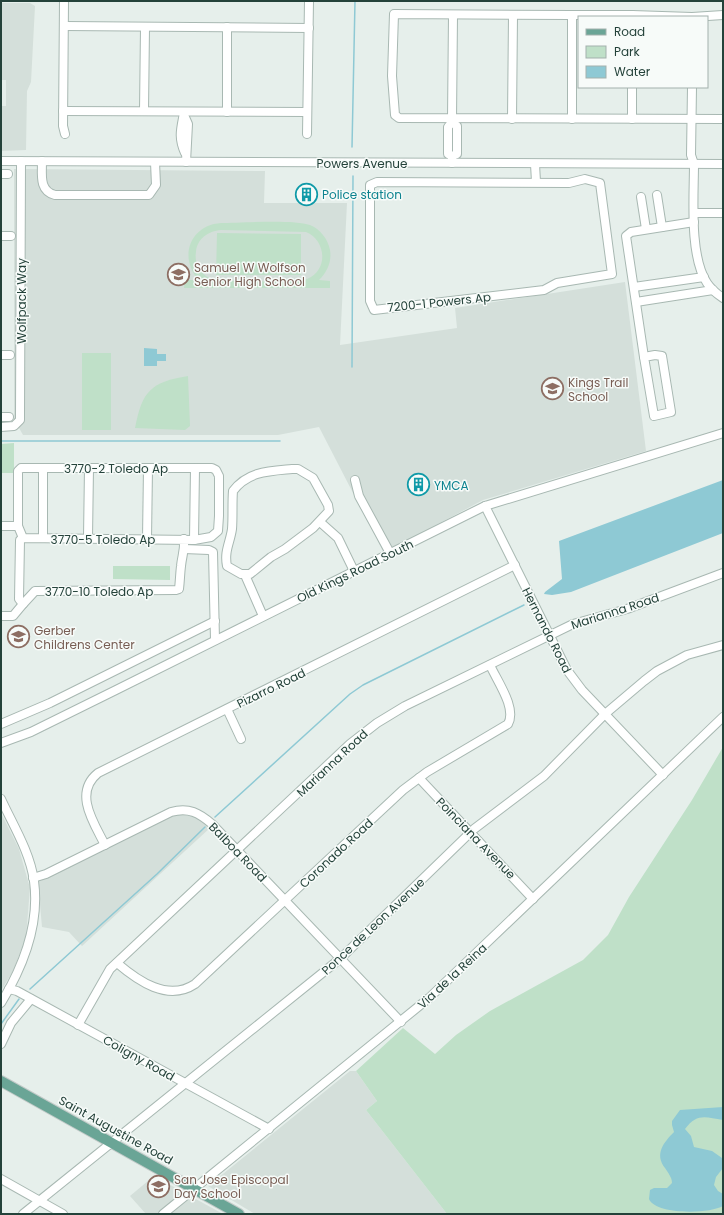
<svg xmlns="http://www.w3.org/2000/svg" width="724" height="1215" font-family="Poppins,sans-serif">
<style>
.built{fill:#d4dfda}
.green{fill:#bfe0c8;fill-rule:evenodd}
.water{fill:#8ec9d4}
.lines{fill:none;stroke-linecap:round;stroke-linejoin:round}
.stream{stroke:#8ec9d4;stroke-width:1.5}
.minor-casing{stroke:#a8b8b2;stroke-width:10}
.major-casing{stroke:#c2cac8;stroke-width:12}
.minor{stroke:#fff;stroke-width:8}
.major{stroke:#6aa596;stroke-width:10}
.labels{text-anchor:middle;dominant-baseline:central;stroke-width:3;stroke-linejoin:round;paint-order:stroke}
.street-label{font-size:12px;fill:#24423a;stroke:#f7fbf9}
.culture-label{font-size:12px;fill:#0d838f;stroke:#f7fbf9;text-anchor:start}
.education-label{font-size:12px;fill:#785e54;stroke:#f7fbf9;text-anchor:start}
</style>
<rect width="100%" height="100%" fill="#e6efeb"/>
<g class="built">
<path d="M1 3H30L35 6 31 82 27 91 26 150 1 151V106H6V80H1Z"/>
<path d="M14 169 265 171 264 203H347L340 345 457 328 455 308 625 282 646 451 483 500 384 553 319 427 278 435H23L14 419Z"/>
<path d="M1 813 19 849 30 888 26 937 14 969 1 991Z"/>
<path d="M176 814 197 815 211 827 82 946 69 932 42 927 38 882Z"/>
<path d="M350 1071H356L377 1101 366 1110 447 1214H255L208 1186Z"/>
<path d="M154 1176 223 1214H146L130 1196Z"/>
</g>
<g class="green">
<path d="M221 223C241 223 293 219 310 225 320 229 328 239 330 250 332 262 327 272 319 280L330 281V288H184L185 280H199C178 258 190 225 221 223ZM221 230 306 232C326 240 329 270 307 279 297 283 218 282 209 278 200 273 194 263 196 252 197 239 208 231 221 230Z"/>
<path d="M217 233 301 234V275H216Z"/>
<rect x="82" y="353" width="29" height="77"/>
<path d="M188 376 190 426 185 430 135 428C142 391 151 382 188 376Z"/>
<path d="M14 443V473H1V444Z"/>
<path d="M113 566H170V580L113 579Z"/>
<path d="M723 747V1214H447L366 1110 377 1101 356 1071 403 1028 435 1054 456 1035 490 1011 583 960 608 935 629 897 692 800Z"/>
</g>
<g class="water">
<path d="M144 348 157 349V354H166V361H157V366H144Z"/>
<path d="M723 480V533L571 592 552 595 544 594 545 592 562 579 559 541Z"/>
<path d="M723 1107V1120C705 1117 697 1113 685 1129L691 1136 694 1147 712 1151 722 1158 723 1168 716 1177 714 1185 718 1191 723 1194V1206C709 1214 656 1215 649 1199L650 1190 654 1188H667L672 1183C672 1177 668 1173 665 1168 654 1154 664 1142 674 1132L672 1125V1121L680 1110Z"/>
</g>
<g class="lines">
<g class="stream">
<path d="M352 147 355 1"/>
<path d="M352 367 353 176"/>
<path d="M1 441H280"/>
<path d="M215 817 350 694 363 685 524 605"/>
<path d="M30 989 157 874 205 827"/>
<path d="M1 1024 19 999"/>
</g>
<defs>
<g id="minor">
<path d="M64 1 63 126 65 134"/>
<path d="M572 15 394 14 392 76 395 115 399 118 723 119"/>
<path d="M632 17V15L692 17 723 15"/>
<path d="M65 26 309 28"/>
<path d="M692 87 691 155 694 164C694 196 689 256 707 283 711 289 717 294 723 298"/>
<path d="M63 111 307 112"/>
<path d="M144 111 145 27"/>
<path d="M227 112V27"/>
<path d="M184 113C181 129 178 137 185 153"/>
<path d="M184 115 188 124 186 162"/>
<path d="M512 119 513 15"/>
<path d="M572 119V15H632"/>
<path d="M632 119V87"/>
<path d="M452 122 457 126V154L452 156"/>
<path d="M307 134 309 1"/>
<path d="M1 161 723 164"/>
<path d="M42 161C42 175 39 191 55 195H149L156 185 155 162"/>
<path d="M452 163V156L448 154V127L452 122V119L453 15"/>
<path d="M535 164 536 182"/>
<path d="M1 174H8"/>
<path d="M585 179 600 183 612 274 557 283 544 290 374 310 370 301V185L377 182 569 183Z"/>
<path d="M657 195 662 227"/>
<path d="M641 197 646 229"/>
<path d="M694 213H723"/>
<path d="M1 236H11"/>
<path d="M634 287 704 277"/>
<path d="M636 302 713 290"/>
<path d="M1 355H10"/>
<path d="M655 355 662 356 671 412 654 416 644 357Z"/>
<path d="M644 357 626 236 631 232 694 222"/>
<path d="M1 417H9"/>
<path d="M1 427 14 426 20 420V415L21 161"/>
<path d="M292 469H298L313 478 328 505 329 511 313 528 285 549 271 557 250 574H241L227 566C224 551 230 543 232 529 233 516 232 503 233 491 248 471 270 471 292 469Z"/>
<path d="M355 480 359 496 390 553"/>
<path d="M485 506 567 670 582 690 663 775"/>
<path d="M320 522 338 538 354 571"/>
<path d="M1 526H18"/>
<path d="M23 538 194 540 211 537 218 531 219 516V476L216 470 212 468H21L18 471V526L23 538 20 540 19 599 23 604 35 591 176 590 179 589C180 581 180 574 181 566 182 556 185 549 184 539"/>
<path d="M43 538V468"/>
<path d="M88 538 89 468"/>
<path d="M147 539 148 468"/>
<path d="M194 540 195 468"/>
<path d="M184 549 209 550 213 552 215 640"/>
<path d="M245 575 263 616"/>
<path d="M1 616H13L23 604"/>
<path d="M227 709 241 739"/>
<path d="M1 724 50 703 215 621"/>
<path d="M1 743 31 732 116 690 485 506 723 433"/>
<path d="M419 778 533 899"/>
<path d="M1 799C13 825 30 852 34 881 40 925 23 967 1 1003"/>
<path d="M105 845C94 823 73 793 98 773L515 565"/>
<path d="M33 878 46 874 171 812C189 807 199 813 212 824L401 1022"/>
<path d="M117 963C138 981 168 1002 195 984L403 790 427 772 508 724C517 708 497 681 490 665"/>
<path d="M9 989 17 991 269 1129"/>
<path d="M78 1025 110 969 350 744 377 723 405 706 573 624 627 609 723 573"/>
<path d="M1 1044 11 1023 31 999"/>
<path d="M1 1179 63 1214"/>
<path d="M23 1214 341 958 474 829 544 776 605 714 644 681 657 671 687 655 723 645"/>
<path d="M163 1214 429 998 723 717"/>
</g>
<path id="major" d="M1 1081 239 1214"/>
</defs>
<use href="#minor" class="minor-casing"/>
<use href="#major" class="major-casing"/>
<use href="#minor" class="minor"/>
<use href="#major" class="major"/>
</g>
<defs>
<symbol id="building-ring" viewBox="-11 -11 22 22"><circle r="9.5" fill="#f7fbf9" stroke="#0f9aa8" stroke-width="1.5"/><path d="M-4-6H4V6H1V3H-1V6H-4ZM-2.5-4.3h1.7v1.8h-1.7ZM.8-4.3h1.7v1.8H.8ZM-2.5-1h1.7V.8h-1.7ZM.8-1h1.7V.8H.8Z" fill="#0f9aa8"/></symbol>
<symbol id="school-ring" viewBox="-11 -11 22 22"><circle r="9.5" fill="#f7fbf9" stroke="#8d6e63" stroke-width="1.5"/><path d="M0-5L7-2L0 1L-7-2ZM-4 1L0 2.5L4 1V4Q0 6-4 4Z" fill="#8d6e63"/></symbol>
</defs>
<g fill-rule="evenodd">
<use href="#building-ring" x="294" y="182" width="25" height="25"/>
<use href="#school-ring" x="166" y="262" width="25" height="25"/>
<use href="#school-ring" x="540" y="376" width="25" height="25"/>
<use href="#building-ring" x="406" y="472" width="25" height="25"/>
<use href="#school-ring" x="6" y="624" width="25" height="25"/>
<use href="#school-ring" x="146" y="1174" width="25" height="25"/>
</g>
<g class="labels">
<g class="street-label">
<text x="362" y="163">Powers Avenue</text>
<text transform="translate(21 301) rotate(-90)">Wolfpack Way</text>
<text transform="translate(439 302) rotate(-6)">7200-1 Powers Ap</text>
<text x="116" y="468">3770-2 Toledo Ap</text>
<text x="103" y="539">3770-5 Toledo Ap</text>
<text transform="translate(355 571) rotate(-26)">Old Kings Road South</text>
<text x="99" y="591">3770-10 Toledo Ap</text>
<text transform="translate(615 611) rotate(-18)">Marianna Road</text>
<text transform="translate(547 630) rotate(63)">Hernando Road</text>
<text transform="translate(271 688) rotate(-26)">Pizarro Road</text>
<text transform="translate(332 763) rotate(-43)">Marianna Road</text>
<text transform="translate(476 838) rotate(46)">Poinciana Avenue</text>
<text transform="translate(238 852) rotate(46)">Balboa Road</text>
<text transform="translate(336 853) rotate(-43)">Coronado Road</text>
<text transform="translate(373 926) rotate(-43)">Ponce de Leon Avenue</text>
<text transform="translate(452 976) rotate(-43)">Via de la Reina</text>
<text transform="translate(139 1058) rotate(29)">Coligny Road</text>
<text transform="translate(116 1130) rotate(29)">Saint Augustine Road</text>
</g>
<g class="culture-label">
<text x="322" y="194">Police station</text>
<text x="434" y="485">YMCA</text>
</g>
<g class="education-label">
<text x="194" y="267">Samuel W Wolfson<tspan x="194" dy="14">Senior High School</tspan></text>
<text x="568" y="382">Kings Trail<tspan x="568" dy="14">School</tspan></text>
<text x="34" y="630">Gerber<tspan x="34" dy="14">Childrens Center</tspan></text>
<text x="174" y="1179">San Jose Episcopal<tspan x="174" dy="14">Day School</tspan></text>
</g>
</g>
<rect width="724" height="1215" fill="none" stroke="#24423a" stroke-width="4"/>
<rect x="578" y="16" width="130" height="72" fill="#f7fbf9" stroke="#a3b1ad"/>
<rect x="586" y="29" width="20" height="6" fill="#6aa596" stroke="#a3b1ad"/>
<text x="614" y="36" font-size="12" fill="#24423a">Road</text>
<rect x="586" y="46" width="20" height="12" fill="#bfe0c8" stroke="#a3b1ad"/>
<text x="614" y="56" font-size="12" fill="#24423a">Park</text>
<rect x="586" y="66" width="20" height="12" fill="#8ec9d4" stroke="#a3b1ad"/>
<text x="614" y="76" font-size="12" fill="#24423a">Water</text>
</svg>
